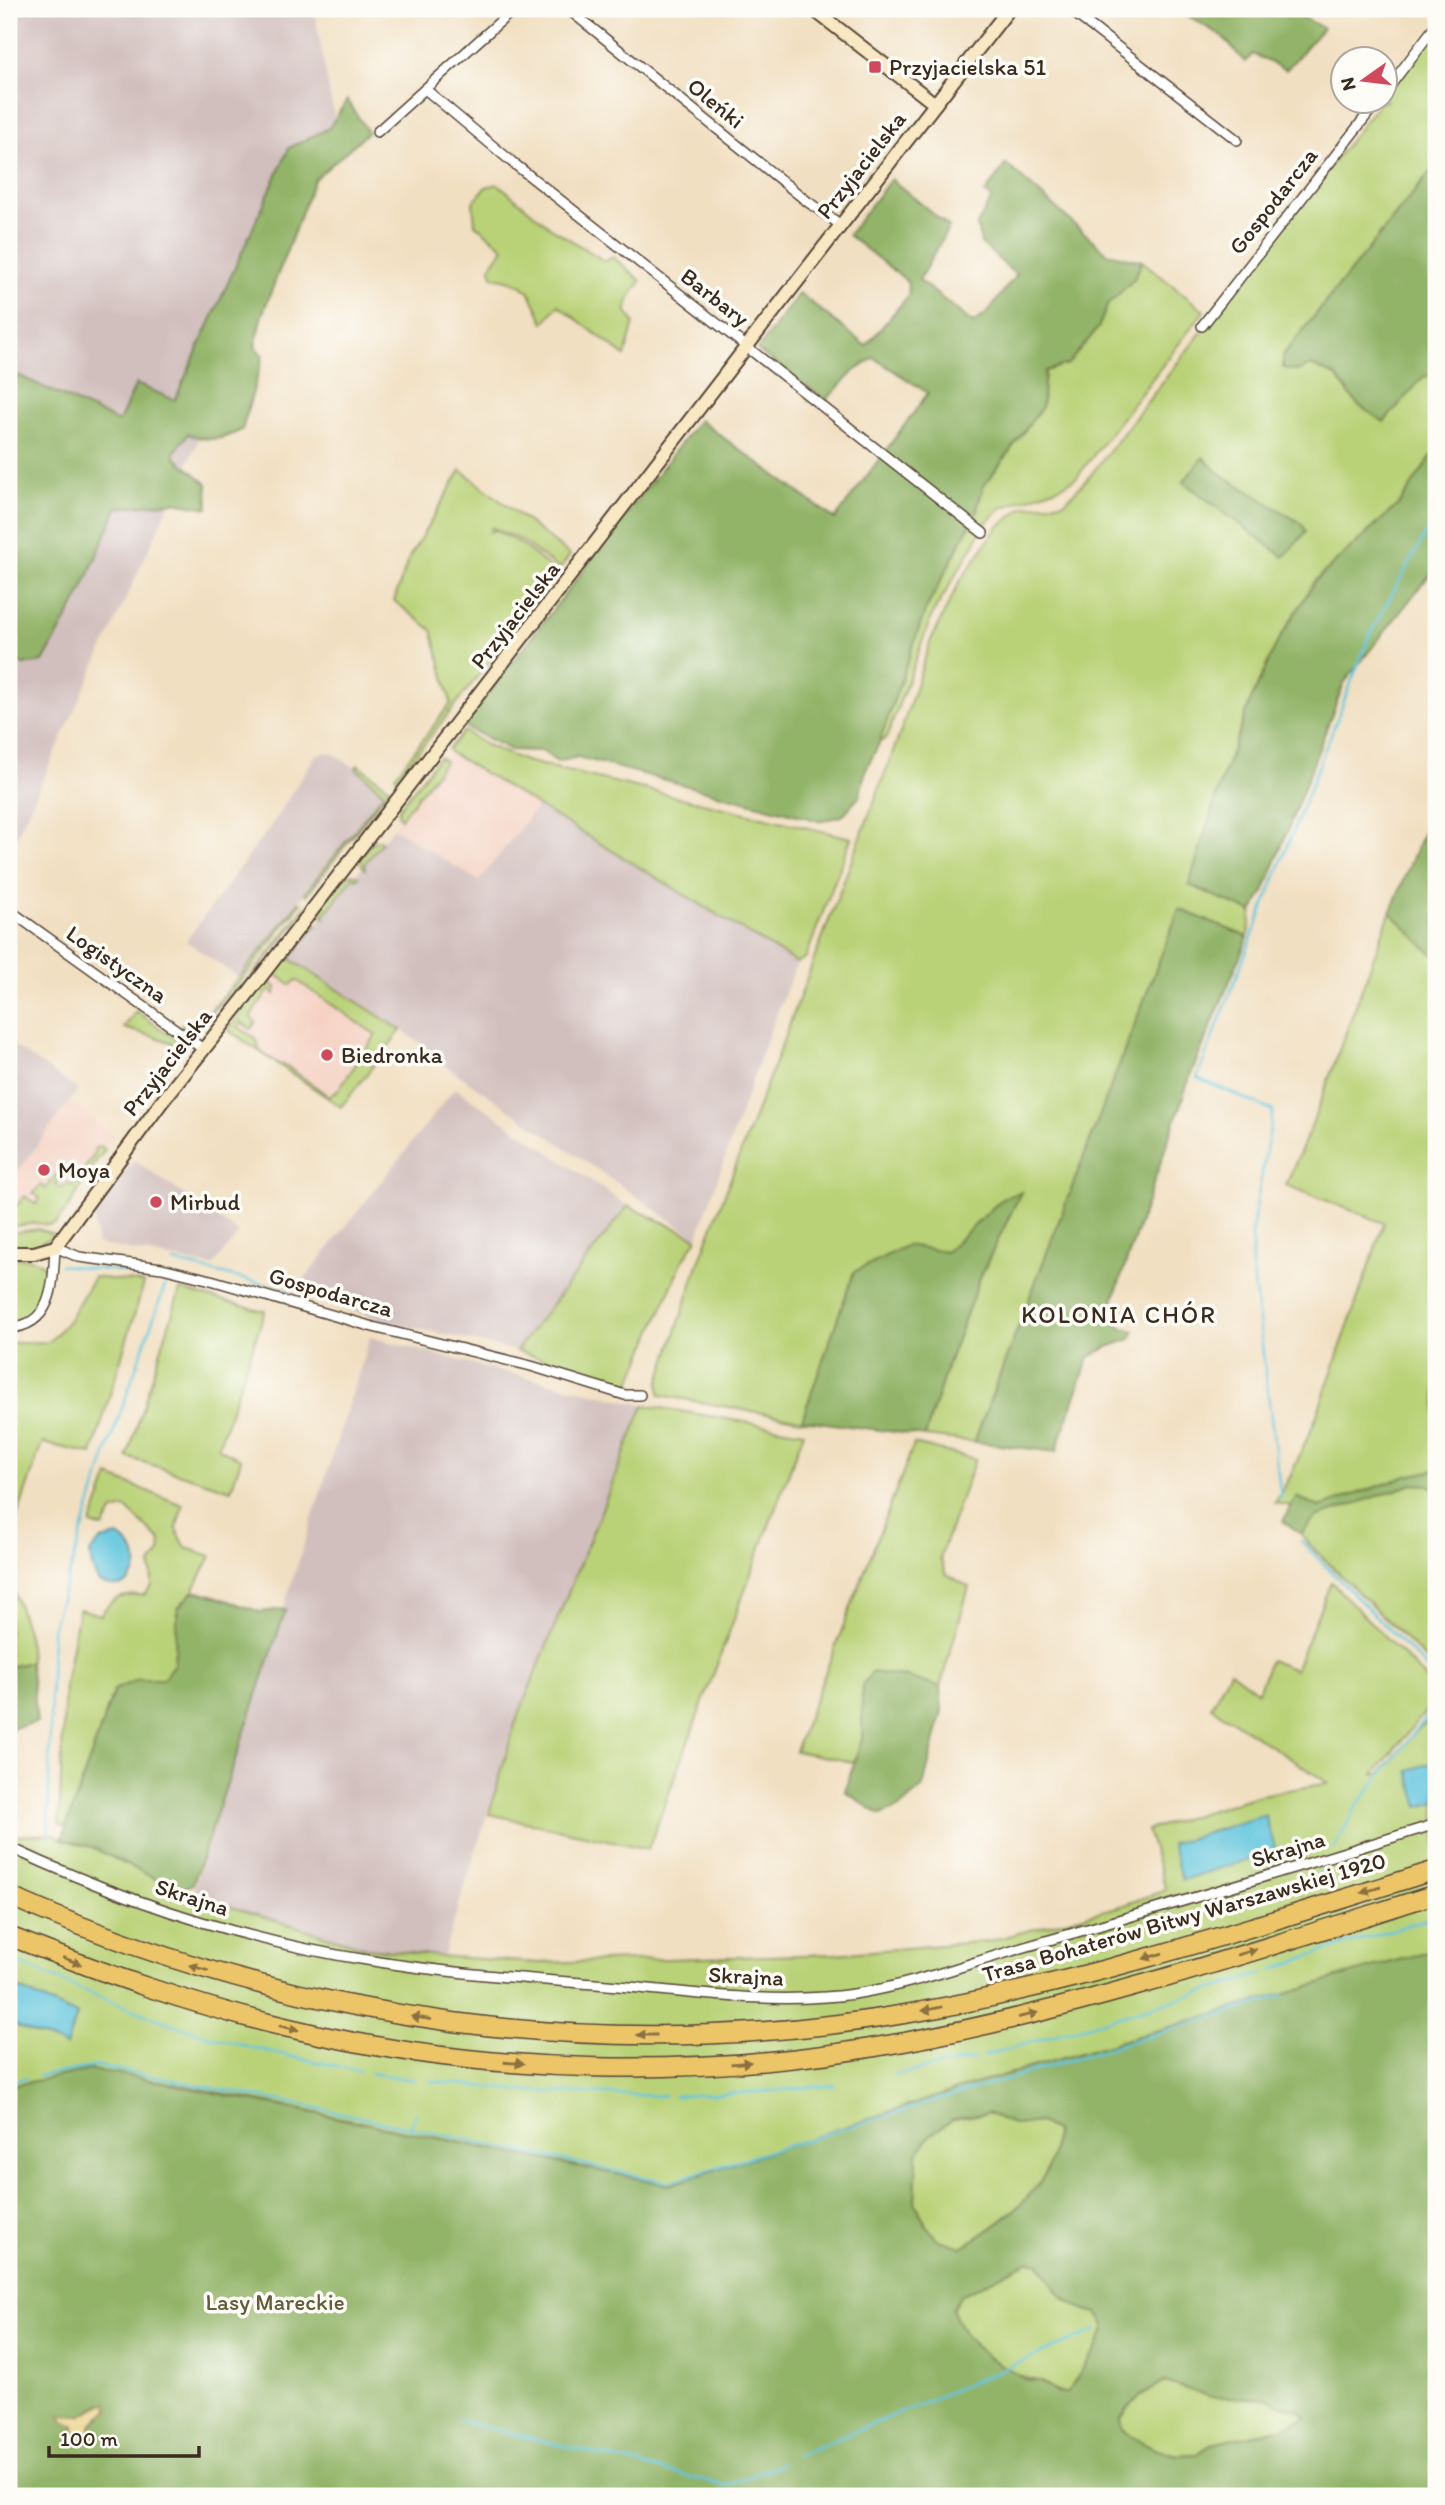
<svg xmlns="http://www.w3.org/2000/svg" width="1445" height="2505" font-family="Itim,sans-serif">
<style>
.built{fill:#f5d2c3}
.industrial{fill:#d1bfbd}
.green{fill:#b9d277;stroke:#7a7e4a;stroke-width:2;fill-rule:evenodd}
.forest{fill:#92b468;stroke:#666f43;stroke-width:2;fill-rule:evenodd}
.sand{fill:#eeda9e;stroke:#94825e;stroke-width:2}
.water{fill:#5fc5dd;stroke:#4d787e;stroke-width:2}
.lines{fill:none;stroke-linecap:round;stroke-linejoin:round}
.stream{stroke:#5fc5dd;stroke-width:2.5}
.street-casing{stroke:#564536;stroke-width:12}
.secondary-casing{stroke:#564536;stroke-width:16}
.highway-casing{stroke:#564536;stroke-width:21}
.street{stroke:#fff;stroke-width:9}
.secondary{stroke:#f8e8c3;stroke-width:12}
.highway{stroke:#edc569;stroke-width:18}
.oneway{fill:#8b7040}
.poi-dot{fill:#d1495b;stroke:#fdfcf7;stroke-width:2.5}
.labels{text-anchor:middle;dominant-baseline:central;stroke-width:7;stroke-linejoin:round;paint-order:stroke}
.poi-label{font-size:23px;fill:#3b2a1e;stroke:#fdfcf7;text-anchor:start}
.street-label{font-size:23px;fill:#3b2a1e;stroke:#fdfcf7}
.park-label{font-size:23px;fill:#615c39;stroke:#fdfcf7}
.neighbourhood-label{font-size:24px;letter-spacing:2px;fill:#3b2a1e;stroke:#fdfcf7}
</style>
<rect width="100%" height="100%" fill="#fdfcf7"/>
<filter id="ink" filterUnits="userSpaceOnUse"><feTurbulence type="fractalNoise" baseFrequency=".0143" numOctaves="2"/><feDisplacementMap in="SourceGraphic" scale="14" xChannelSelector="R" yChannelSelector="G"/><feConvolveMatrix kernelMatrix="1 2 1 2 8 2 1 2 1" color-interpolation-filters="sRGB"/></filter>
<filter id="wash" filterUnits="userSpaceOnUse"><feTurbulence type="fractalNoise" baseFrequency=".00686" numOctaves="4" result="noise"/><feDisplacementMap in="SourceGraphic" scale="28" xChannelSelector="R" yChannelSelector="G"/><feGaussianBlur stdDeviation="1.57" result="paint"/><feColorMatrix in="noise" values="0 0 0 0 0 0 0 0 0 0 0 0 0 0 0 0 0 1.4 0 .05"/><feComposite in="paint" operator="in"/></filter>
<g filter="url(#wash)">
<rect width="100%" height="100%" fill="#f1dfc1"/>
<g class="built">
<path d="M451 753 538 805 479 881 393 828Z"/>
<path d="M279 968 390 1044 341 1107 230 1032Z"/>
<path d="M70 1101 114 1136 79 1182 55 1207 9 1222V1183Z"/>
</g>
<g class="industrial">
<path d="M9 9H314L335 122 190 459 9 853Z"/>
<path d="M325 752 334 754 356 768 384 793 239 978 186 941 272 824 316 755Z"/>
<path d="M538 805 797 963 765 1043 697 1238 440 1062 442 1058 369 1008 289 958 393 828 479 881Z"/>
<path d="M9 1042 78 1090 9 1183Z"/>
<path d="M455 1088 628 1206 516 1351 385 1321 295 1291Z"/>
<path d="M134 1160 239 1233 213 1266 97 1244 94 1225 96 1209Z"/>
<path d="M370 1337 495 1370 644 1405 515 1724 443 1956 367 1948 270 1929 192 1895Z"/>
</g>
<g class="green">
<path d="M1436 29V165L1283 355 1298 371 1311 365 1336 376 1358 405 1425 376H1436V449L1401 502 1315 581 1276 645 1251 700 1220 784 1189 885 1252 912 1248 937 1179 910 974 1442 925 1436 947 1366 981 1275 1020 1193 1003 1198 946 1252 907 1246 854 1272 802 1420 660 1395 659 1383 699 1262 901 731 931 640 959 583 996 529 1023 507 1065 502 1089 477 1380 102H1386V95ZM1216 471 1250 493 1284 557 1240 523Z"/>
<path d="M498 184 551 228 605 261 613 257 641 281 630 297 626 310 634 323 625 356 558 305 544 323C529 291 530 283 493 277L490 267 504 248 475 224 473 202 486 187Z"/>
<path d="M1142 261 1204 311 1076 478 1060 487 1001 508 984 525 973 546 932 615 887 737 879 743 866 769 879 743 925 611 976 513 983 487 1042 407 1045 371 1068 364 1098 328 1108 304 1134 279Z"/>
<path d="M461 470 570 555 561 568H558L522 541 492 527 490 532 494 530 521 544 557 573 527 613 522 612 518 618 521 621 398 778 395 776 451 703 432 630 394 601 409 558Z"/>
<path d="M464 731 486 745 525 761 851 838 806 957 797 963 451 753 448 749Z"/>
<path d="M439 757 445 761 401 818 398 814 399 808Z"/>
<path d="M358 765 390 788 307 895 305 893 384 793 356 768Z"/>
<path d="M379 840 382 842 365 863V869L361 864C361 855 370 841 379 840Z"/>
<path d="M352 874 359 876 357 879 353 878 324 915 325 919 321 913C324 900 340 879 352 874Z"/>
<path d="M299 902 301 903 239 984 204 1020 186 1029 180 1025 204 1018 239 978Z"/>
<path d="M305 907V911L240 994 214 1022 213 1019 245 984Z"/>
<path d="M1390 913C1409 927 1416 943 1436 956V1470L1407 1476 1320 1507 1296 1497 1291 1506 1275 1503 1290 1477 1314 1423 1384 1223 1286 1185 1311 1127Z"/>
<path d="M312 925 318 927H314L290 959 401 1030 341 1107 228 1030 263 984 271 983 276 987 275 994 269 990 250 1017 256 1022 251 1029 241 1022 238 1027 256 1039 260 1051 282 1066 284 1064 330 1097 334 1092 336 1093 376 1035 296 980 291 985 275 974V969L306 928Z"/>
<path d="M136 1011 178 1041 174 1060 152 1089 173 1059 171 1042 124 1028Z"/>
<path d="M101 1146 105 1150 89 1171 71 1204 56 1223 50 1225 35 1223 9 1227V1201L16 1206 25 1196 36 1204 40 1198 33 1193 41 1185 46 1189 56 1175 60 1178 56 1185 62 1188 67 1183 72 1186 94 1155 95 1148Z"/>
<path d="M628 1206 697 1238 681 1264 630 1384 516 1351Z"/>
<path d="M38 1229 56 1235 33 1247 9 1246V1233Z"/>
<path d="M9 1258C17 1258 29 1257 37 1261 55 1270 46 1299 34 1310 27 1317 19 1320 9 1321Z"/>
<path d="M94 1277 144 1283 92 1454 42 1443 12 1532 9 1533V1343L49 1342 68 1321Z"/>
<path d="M180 1290 265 1311 218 1448 241 1459 231 1490 127 1457Z"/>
<path d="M644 1405 804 1432 648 1849 489 1814 515 1724Z"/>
<path d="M914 1444 975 1459 940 1557 945 1573 969 1587 940 1687 906 1677 862 1685V1739L854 1762 795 1751Z"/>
<path d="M109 1476 183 1505 176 1529 186 1548 211 1556 193 1591 178 1608 174 1664 162 1680 139 1679 114 1690 66 1827 59 1823 65 1684 79 1609 101 1615C111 1596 124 1595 144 1595L152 1586 151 1565 160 1552 161 1541 126 1508 113 1511 103 1528 91 1524Z"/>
<path d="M1413 1484 1429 1485 1436 1490V1669L1309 1544 1301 1534 1316 1517Z"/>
<path d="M9 1577 28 1634 30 1662 9 1667Z"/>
<path d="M1331 1582 1436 1689V1699L1374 1774H1380L1416 1731 1436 1715V1949L975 2084 669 2185 172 2083 44 2080 9 2086V2023L66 2045 77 2015 11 1985 9 1989V1836L55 1834 62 1839 92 1847 122 1863 198 1897 367 1948 438 1956 538 1963 835 1954 989 1941 1121 1906 1166 1890 1147 1830 1260 1795 1328 1783 1211 1707 1230 1671 1258 1692 1270 1660 1295 1670Z"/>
<path d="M987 2113 1016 2125 1038 2122 1055 2131C1054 2145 1053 2161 1045 2174 1027 2205 992 2229 962 2247L938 2240 926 2225 915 2202 917 2154 930 2135 953 2119Z"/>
<path d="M1029 2261 1040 2263C1054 2289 1067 2307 1097 2313L1106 2327 1096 2349 1067 2393C1051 2394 1050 2383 1037 2381 1013 2375 979 2356 964 2334 959 2327 956 2317 952 2309L961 2295Z"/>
<path d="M1165 2382 1250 2399 1268 2398 1280 2405 1299 2410 1308 2418 1279 2429 1212 2444 1197 2454 1178 2455 1156 2449 1130 2436 1122 2429 1120 2420C1130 2403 1147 2389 1165 2382Z"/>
</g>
<g class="forest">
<path d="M1177 9H1288L1323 28 1286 70 1253 54 1245 62 1223 37Z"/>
<path d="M347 100 368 132 314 180 261 318 255 347 263 356 242 430C220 440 211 442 188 434L175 452V457L207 484 208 508 174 502 117 508 80 595 43 662 23 665 9 655V371L119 422 136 384 175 400 289 148 329 128Z"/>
<path d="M1006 164 1107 253 1142 261 1134 279 1108 304 1098 328 1068 364 1045 371 1042 407 983 487 976 513 925 611 879 743 866 769 859 797 842 816 820 821 578 757 557 762 542 751 511 750 467 728 465 724 699 420 835 519 928 393 874 358 854 371 826 400 757 350 799 293 866 346 909 295 907 281 848 235 891 179 949 227 919 280 973 323 987 313 1016 275 981 243 977 225 992 198 985 193Z"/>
<path d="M1436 165V376H1424L1384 422 1358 405 1336 376 1311 365 1298 371 1283 368V355Z"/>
<path d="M1436 449V567L1344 683 1265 889 1252 912 1189 885 1220 784 1251 700 1276 645 1315 581 1401 502Z"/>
<path d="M1203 457 1216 471 1302 524 1306 532 1284 557 1183 482Z"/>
<path d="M1436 806V956C1416 943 1409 927 1390 913L1429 818Z"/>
<path d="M1179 909 1248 937 1191 1074 1109 1312 1122 1328 1134 1331 1131 1339 1108 1347 1089 1357 1056 1452 974 1442Z"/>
<path d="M1021 1192 981 1275 947 1366 925 1436 802 1420 854 1272 907 1245 946 1252 1003 1198Z"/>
<path d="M1436 1470V1490L1429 1485 1413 1484 1316 1517 1301 1534 1283 1521 1296 1497 1320 1507 1407 1476Z"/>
<path d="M193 1591 212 1595 260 1612 286 1609 193 1884 183 1889 168 1885 92 1847 62 1839 114 1690 139 1679H163L174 1664 178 1608Z"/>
<path d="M30 1662 37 1722 9 1729V1667Z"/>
<path d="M872 1672 906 1677 940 1687 942 1711 923 1787 900 1807 880 1815 845 1791 862 1739V1685Z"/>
<path d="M1436 1949V2496H9V2086L90 2070 116 2073 669 2185 975 2084ZM987 2113 1016 2125 1038 2122 1055 2131C1054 2145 1053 2161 1045 2174 1027 2205 992 2229 962 2247L938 2240 926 2225 915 2202 917 2154 930 2135 953 2119ZM1029 2261 1040 2263C1056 2292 1064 2306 1097 2313L1106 2327 1096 2349 1067 2393H1057L1039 2381H1029L986 2356 965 2335 952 2309 961 2295ZM1165 2382 1211 2397 1268 2398 1280 2405 1299 2410 1307 2418 1279 2429 1212 2444 1197 2454 1177 2455 1156 2449 1130 2436 1122 2429 1120 2420C1130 2403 1147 2389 1165 2382ZM101 2404V2418L91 2424 89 2432 75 2440 73 2415 80 2416Z"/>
</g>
<path class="sand" d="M107 2402 109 2410 91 2424 89 2441 75 2440 74 2426 64 2421 60 2415 80 2416Z"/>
<g class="water">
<path d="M117 1536C153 1554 134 1602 98 1581L92 1568 90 1552 101 1540Z"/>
<path d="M1436 1762V1802L1419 1807 1408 1770Z"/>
<path d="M1265 1815 1276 1851 1182 1880 1171 1844Z"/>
<path d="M10 1985 77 2015 66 2046 9 2023Z"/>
</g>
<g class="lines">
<g class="stream">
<path d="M174 1262 291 1291"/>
<path d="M60 1265 107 1270"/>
<path d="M110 1270 140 1274 167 1280"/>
<path d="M1281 1498 1252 1265V1230L1273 1111 1197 1078 1370 634 1436 515"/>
<path d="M1301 1541 1436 1677"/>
<path d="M48 1836 52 1629 107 1451 168 1277"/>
<path d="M1334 1848 1356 1807 1436 1705"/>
<path d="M1316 1885 1321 1870"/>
<path d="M9 1959C84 1991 160 2024 239 2044 279 2055 320 2062 360 2071"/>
<path d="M1273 1970 1306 1957 1436 1916"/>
<path d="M984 2056 1263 1974"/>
<path d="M370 2073 414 2080"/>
<path d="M894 2075 974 2059"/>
<path d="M39 2076 98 2066 308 2106 668 2182 1284 1995"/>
<path d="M430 2081 525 2091 664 2096"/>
<path d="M9 2082 26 2078"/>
<path d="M674 2096 761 2092 835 2085"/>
<path d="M410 2128 416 2112"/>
<path d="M458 2420 726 2486 782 2464"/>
<path d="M796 2456 1097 2330"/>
</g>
</g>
</g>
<g filter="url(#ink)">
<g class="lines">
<defs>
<g id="street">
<path d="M568 9 808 202 841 225"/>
<path d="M1069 9 1237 140"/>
<path d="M425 89 512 162 983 533"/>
<path d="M1386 91 1436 25"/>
<path d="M377 132 514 9"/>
<path d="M1202 326 1377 102"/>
<path d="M9 910 203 1049"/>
<path d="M9 1328C54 1325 53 1282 55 1247L79 1257 162 1268 211 1280 373 1327 531 1366 625 1395H640"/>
<path d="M9 1847C122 1900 244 1941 367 1960 450 1974 534 1979 618 1986 696 1993 776 2005 854 1994 918 1984 977 1960 1039 1943 1172 1905 1304 1865 1436 1824"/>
</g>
<g id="secondary">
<path d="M813 9 935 104"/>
<path d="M9 1253H34L55 1247 161 1103 249 992 747 346 1009 9"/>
</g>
<g id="highway">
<path d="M9 1896C296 2023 607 2067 917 2012 1094 1980 1265 1923 1436 1870"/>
<path d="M9 1936C100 1972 192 2005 289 2028 488 2076 703 2080 904 2042 1085 2008 1261 1949 1436 1894"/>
</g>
</defs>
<use href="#street" class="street-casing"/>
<use href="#secondary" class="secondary-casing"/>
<use href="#highway" class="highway-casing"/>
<use href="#street" class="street"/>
<use href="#secondary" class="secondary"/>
<use href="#highway" class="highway"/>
</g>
<defs><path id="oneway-solid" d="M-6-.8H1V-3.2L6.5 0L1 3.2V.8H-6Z" transform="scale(1.75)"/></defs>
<g class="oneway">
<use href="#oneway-solid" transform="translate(1371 1890) rotate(163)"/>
<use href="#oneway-solid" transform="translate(1247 1952) rotate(-17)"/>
<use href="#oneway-solid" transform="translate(1153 1956) rotate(164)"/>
<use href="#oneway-solid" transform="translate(72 1961) rotate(21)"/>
<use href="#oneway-solid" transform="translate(199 1968) rotate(-163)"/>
<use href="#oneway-solid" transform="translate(932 2009) rotate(169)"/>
<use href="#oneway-solid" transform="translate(1028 2015) rotate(-14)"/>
<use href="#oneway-solid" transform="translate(421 2018) rotate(-171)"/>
<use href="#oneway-solid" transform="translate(289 2028) rotate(13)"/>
<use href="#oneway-solid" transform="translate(647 2035) rotate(-180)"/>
<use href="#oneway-solid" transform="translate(514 2063) rotate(4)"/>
<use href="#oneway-solid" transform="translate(741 2063) rotate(-5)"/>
</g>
</g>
<g class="poi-dot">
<rect x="868" y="60" width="14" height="14" rx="3.5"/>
<circle cx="327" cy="1055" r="7"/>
<circle cx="44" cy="1170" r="7"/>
<circle cx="156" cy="1202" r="7"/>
</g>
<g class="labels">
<g class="poi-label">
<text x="889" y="67">Przyjacielska 51</text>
<text x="341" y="1055">Biedronka</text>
<text x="58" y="1170">Moya</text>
<text x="170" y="1202">Mirbud</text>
</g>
<g class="street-label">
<text transform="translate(716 103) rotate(39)">Oleńki</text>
<text transform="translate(861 165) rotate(-52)">Przyjacielska</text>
<text transform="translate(1273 201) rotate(-52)">Gospodarcza</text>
<text transform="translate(715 297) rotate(38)">Barbary</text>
<text transform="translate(515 615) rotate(-52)">Przyjacielska</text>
<text transform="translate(117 964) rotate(35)">Logistyczna</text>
<text transform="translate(167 1062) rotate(-52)">Przyjacielska</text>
<text transform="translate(331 1292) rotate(16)">Gospodarcza</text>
<text transform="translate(1288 1849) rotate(-17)">Skrajna</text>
<text transform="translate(192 1897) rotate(18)">Skrajna</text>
<text transform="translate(1184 1917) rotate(-16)">Trasa Bohaterów Bitwy Warszawskiej 1920</text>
<text transform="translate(746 1976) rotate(3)">Skrajna</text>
</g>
<g class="park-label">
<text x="275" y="2302">Lasy Mareckie</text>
</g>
<g class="neighbourhood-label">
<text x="1119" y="1314">KOLONIA CHÓR</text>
</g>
</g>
<rect width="1445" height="2505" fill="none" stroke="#fdfcf7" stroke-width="35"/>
<g transform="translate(1364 80) rotate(256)"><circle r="33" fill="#fdfcf7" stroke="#afa8a0" stroke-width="2"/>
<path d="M0-5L12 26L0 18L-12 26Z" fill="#d1495b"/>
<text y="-10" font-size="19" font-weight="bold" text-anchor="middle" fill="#3b2a1e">N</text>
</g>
<path d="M49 2446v10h150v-10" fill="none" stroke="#3b2a1e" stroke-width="3.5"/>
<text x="60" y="2446" font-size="21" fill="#3b2a1e" stroke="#fdfcf7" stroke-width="5" paint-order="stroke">100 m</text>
</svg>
